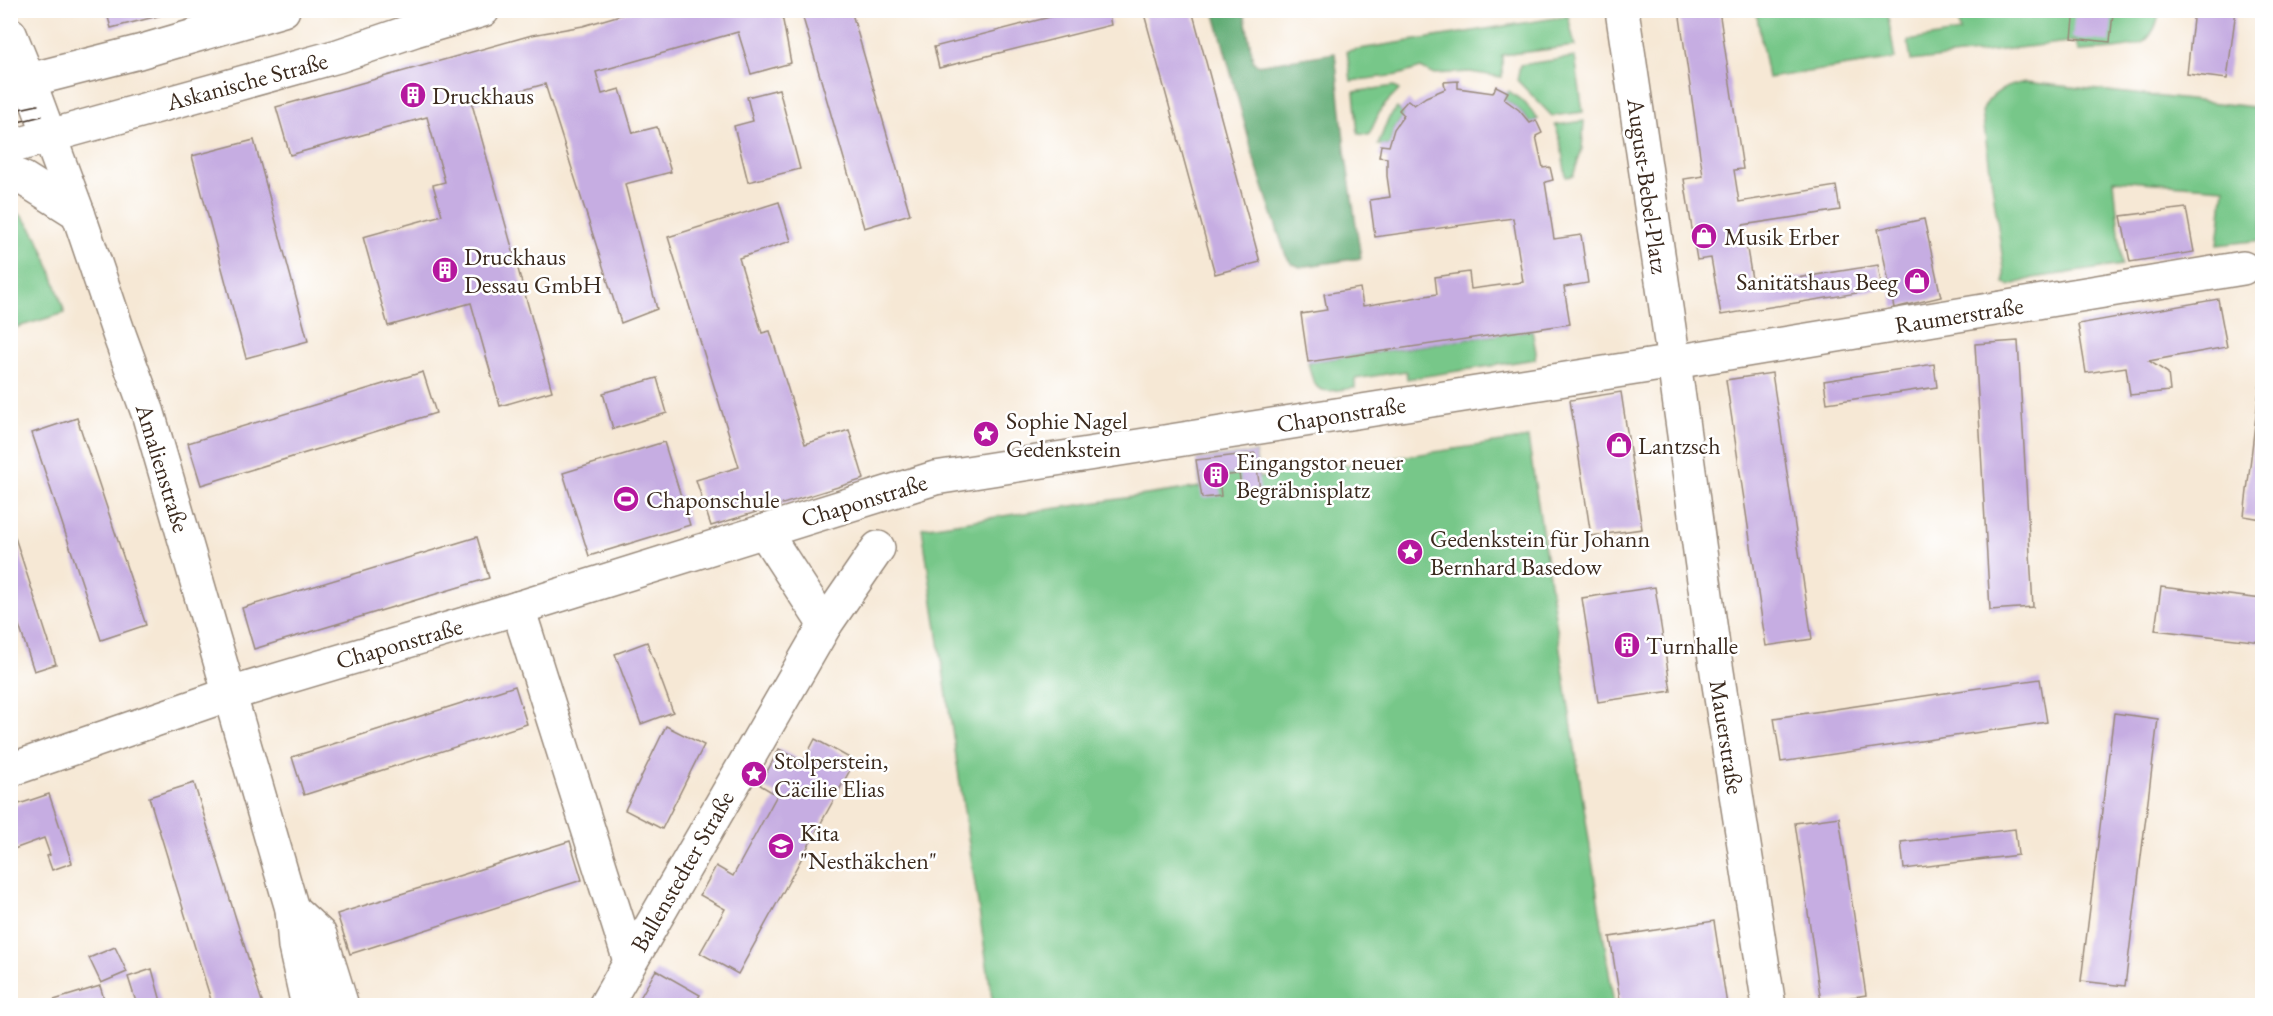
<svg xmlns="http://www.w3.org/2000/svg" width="2273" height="1016" font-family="'EB Garamond',serif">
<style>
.green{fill:#77c789;stroke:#597854;stroke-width:1.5}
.forest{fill:#61ac75;stroke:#4e6b4a;stroke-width:1.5}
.building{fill:#c6ade2}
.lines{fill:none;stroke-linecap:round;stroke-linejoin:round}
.minor-casing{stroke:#98897a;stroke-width:36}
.major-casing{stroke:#98897a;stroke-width:36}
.minor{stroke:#fff;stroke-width:33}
.major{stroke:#fff;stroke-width:33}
.tram{stroke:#3b2a1e;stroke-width:1.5}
.labels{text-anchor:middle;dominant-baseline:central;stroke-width:5;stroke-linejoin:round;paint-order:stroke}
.street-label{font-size:24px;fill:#3b2a1e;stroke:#fff}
.poi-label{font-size:24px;fill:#3b2a1e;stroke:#fff;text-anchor:start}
</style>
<rect width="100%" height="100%" fill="#fff"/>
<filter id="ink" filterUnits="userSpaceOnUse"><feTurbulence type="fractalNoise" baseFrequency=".0167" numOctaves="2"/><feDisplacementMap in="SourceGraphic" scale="12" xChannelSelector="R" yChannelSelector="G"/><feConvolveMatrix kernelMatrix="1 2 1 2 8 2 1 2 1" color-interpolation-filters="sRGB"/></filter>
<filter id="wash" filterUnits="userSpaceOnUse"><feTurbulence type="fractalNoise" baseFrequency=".008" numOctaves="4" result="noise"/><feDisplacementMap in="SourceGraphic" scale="24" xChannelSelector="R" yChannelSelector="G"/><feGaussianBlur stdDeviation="1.35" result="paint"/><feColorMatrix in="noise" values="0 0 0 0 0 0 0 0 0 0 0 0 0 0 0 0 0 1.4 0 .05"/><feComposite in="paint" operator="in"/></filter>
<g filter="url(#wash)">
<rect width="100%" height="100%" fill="#f6e8d5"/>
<g class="green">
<path d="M1756 11H1887L1895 59 1768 78Z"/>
<path d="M1956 11H2160C2158 21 2154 33 2145 41 2134 50 2093 50 2078 51L2076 41 1911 61 1908 41 1960 32Z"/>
<path d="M1568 16 1575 46 1502 55V77L1470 72 1432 74 1421 68 1398 75 1351 81 1347 51Z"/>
<path d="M1575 57 1583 112 1552 116 1517 80 1520 65Z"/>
<path d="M2025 82 2262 108V240L2218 245 2224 188 2114 180 2122 265 2033 278 2009 286 2004 283V269L1982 112C1989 93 2006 86 2025 82Z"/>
<path d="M1394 86 1399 90 1381 109 1369 135 1358 134 1354 92Z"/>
<path d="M1509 91 1525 103 1538 119 1530 123 1519 110 1504 99Z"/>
<path d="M1397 108 1404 115 1394 129 1389 146 1378 145 1388 119Z"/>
<path d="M1584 121 1582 149 1573 176 1566 177 1560 139 1555 125Z"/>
<path d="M11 209C40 221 55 285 65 313L11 329Z"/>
<path d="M1532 330 1536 352 1535 359 1407 379 1406 371 1355 379V388C1323 391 1315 399 1308 362Z"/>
<path d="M1528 438 1614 1005H993L922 528 1200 487 1197 460 1255 453 1259 478Z"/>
</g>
<path class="forest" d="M1217 11H1244L1253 61 1257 65 1335 53 1345 151 1361 258 1300 267 1291 263 1286 256 1255 162 1215 14Z"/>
<g id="blocks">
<g class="building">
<path d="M106 10H178V11L111 28Z"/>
<path d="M637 10H781L791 63 751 74 738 32 596 72 602 94 620 89 633 133 657 127 671 172 625 184 657 309 621 323 545 84 472 104 552 391 500 406 471 303 388 326 363 237 442 215 433 185 445 182 427 117 290 155 276 107 532 35 583 26Z"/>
<path d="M851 10 910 214 864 228 801 11Z"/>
<path d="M1077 10H1108L1111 25 939 68 934 47Z"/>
<path d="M1143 10H1192L1260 262 1215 274Z"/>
<path d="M1679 10H1719L1743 169 1734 170 1739 202 1836 186 1840 210 1743 225 1753 285 1878 265 1882 289 1721 315 1711 258 1697 260 1684 179 1703 176Z"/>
<path d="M2075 10 2113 13 2110 42 2072 38Z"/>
<path d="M2194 10H2236L2227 79 2187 74Z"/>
<path d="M1458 81V88L1493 93 1496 86 1508 92 1504 99 1519 110 1530 123 1536 120 1542 133 1536 136 1543 168 1550 167 1553 180 1545 182 1554 239 1581 235 1588 283 1564 287 1570 324 1308 362 1301 314 1327 310 1324 294 1360 288 1363 306 1437 294 1435 277 1469 272 1471 289 1523 282 1513 218 1375 237 1370 200 1390 197 1387 176V158L1379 157 1381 145 1389 146 1394 129 1404 115 1399 110 1408 100 1414 105 1426 97 1445 89 1444 82Z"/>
<path d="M779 89 800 169 748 182 734 126 753 121 747 97Z"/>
<path d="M254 140 308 341 246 358 192 156Z"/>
<path d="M779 202 791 241 739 258 762 333 770 331 805 444 849 430 864 479 711 526 696 480 739 467 668 237Z"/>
<path d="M2186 208 2194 252 2130 262 2121 216Z"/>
<path d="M1924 219 1941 297 1894 308 1878 229Z"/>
<path d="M2218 299 2227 347 2149 361 2168 373 2170 391 2130 395 2126 367 2086 373 2078 324Z"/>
<path d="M2018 341 2033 607 1990 610 1975 344Z"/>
<path d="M1934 364 1937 387 1827 403 1824 381Z"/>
<path d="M423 372 436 413 201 485 188 443Z"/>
<path d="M1772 373 1812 639 1766 646 1726 380Z"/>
<path d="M2261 374H2262V519L2244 516Z"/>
<path d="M657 378 667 413 613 429 603 393Z"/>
<path d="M1621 392 1642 529 1591 536 1570 400Z"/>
<path d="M77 418 146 625 101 640 32 433Z"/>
<path d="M664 442 690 525 589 556 563 473Z"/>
<path d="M1255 453 1260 490 1242 493 1239 474 1229 475 1219 477 1221 496 1202 498 1196 460Z"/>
<path d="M11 525 56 664 34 671 10 598Z"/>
<path d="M477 537 489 578 254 649 242 608Z"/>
<path d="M1655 587 1671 691 1598 702 1582 598Z"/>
<path d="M2161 587 2262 599V642L2155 630Z"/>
<path d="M647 642 673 712 641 724 615 654Z"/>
<path d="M2040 679 2047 722 1781 762 1774 718Z"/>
<path d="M515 686 527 724 304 795 292 757Z"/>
<path d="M2114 713 2158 719 2125 986 2081 981Z"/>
<path d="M666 726 704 745 662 829 625 810Z"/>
<path d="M815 739 855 761 738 974 700 953 725 909 700 895 716 866 733 876 777 795 760 785 779 749 803 762Z"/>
<path d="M194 783 241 935 263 1005H213L211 1000 149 797Z"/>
<path d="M49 794 72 863 52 870 47 856 50 855 44 838 14 849 10 838V807Z"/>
<path d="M1839 817 1866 995 1821 1002 1795 823Z"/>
<path d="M2015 829 2018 855 1904 869 1901 842Z"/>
<path d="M570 841 582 880 350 954 337 914Z"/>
<path d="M1714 921 1727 1005H1669L1668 998 1621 1006 1610 937Z"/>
<path d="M115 947 127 972 101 983 89 958Z"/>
<path d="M152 969 162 1005H137L128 977Z"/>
<path d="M656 970 700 995 694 1005H636Z"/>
<path d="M100 986 106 1005H56L54 1000Z"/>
</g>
</g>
</g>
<g filter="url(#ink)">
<use href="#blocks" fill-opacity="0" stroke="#98897a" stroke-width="1.5"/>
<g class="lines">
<defs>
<g id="minor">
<path d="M1622 10 1674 362 1713 646 1769 1006"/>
<path d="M10 34 29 81"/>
<path d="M764 531 825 625"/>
<path d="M518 608 630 961"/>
<path d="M10 770 230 694 518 608 935 478 1674 362 2243 268"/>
<path d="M605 1006 825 625 878 548"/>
</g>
<g id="major">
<path d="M29 81 78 213 119 334 148 413 292 909 295 947 308 1006"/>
<path d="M10 85 139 52 283 10"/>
<path d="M10 147 338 56 415 30 483 10"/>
<path d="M10 173 24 179 78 213"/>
<path d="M292 909 320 935 342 1006"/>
</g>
</defs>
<use href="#minor" class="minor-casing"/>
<use href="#major" class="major-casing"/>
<use href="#minor" class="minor"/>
<use href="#major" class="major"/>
<g class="tram">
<path d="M10 111 38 105"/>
<path d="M10 124 42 116"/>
</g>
</g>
</g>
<defs>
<symbol id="building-disc" viewBox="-11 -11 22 22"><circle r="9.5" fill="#b5179e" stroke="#fff"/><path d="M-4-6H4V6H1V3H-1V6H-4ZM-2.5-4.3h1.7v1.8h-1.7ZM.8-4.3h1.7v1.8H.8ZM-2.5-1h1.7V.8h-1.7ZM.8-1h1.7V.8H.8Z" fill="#fff"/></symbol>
<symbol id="shop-disc" viewBox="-11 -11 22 22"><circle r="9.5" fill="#b5179e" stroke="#fff"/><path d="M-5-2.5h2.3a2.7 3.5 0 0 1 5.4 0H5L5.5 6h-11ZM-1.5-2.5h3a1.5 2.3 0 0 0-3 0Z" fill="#fff"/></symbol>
<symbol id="sight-disc" viewBox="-11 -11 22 22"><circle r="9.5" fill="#b5179e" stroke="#fff"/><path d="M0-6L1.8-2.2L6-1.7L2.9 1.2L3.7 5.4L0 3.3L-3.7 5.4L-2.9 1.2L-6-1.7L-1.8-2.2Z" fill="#fff"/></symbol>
<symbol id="stadium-disc" viewBox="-11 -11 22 22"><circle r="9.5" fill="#b5179e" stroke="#fff"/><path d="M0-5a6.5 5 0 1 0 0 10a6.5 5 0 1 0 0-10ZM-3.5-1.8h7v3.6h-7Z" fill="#fff"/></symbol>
<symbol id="school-disc" viewBox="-11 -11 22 22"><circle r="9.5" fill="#b5179e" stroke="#fff"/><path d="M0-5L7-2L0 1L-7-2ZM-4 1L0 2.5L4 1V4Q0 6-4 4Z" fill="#fff"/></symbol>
</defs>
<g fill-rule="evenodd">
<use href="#building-disc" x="398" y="80" width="30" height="30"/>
<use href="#shop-disc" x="1689" y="221" width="30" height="30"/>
<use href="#building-disc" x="430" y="255" width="30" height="30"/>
<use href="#shop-disc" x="1902" y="266" width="30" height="30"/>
<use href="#sight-disc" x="971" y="419" width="30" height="30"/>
<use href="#shop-disc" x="1604" y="430" width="30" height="30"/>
<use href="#building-disc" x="1201" y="460" width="30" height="30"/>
<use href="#stadium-disc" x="611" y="484" width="30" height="30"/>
<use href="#sight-disc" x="1395" y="537" width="30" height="30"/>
<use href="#building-disc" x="1612" y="630" width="30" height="30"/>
<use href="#sight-disc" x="739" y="759" width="30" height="30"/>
<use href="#school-disc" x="766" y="831" width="30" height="30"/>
</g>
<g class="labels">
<g class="street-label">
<text transform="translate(247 81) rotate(-15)">Askanische Straße</text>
<text transform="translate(1648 186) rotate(82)">August-Bebel-Platz</text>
<text transform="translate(1959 315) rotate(-9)">Raumerstraße</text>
<text transform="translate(1341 414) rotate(-9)">Chaponstraße</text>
<text transform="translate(163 468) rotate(73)">Amalienstraße</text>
<text transform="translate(864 500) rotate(-17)">Chaponstraße</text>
<text transform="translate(399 643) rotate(-16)">Chaponstraße</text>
<text transform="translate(1727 737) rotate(81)">Mauerstraße</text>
<text transform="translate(682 871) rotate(-60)">Ballenstedter Straße</text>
</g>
<g class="poi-label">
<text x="432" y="95">Druckhaus</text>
<text x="1724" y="236">Musik Erber</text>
<text x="464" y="256">Druckhaus<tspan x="464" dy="28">Dessau GmbH</tspan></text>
<text x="1898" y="281" text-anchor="end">Sanitätshaus Beeg</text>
<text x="1006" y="420">Sophie Nagel<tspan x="1006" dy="28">Gedenkstein</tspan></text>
<text x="1638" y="445">Lantzsch</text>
<text x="1236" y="461">Eingangstor neuer<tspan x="1236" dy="28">Begräbnisplatz</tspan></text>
<text x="646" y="499">Chaponschule</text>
<text x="1430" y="538">Gedenkstein für Johann<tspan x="1430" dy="28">Bernhard Basedow</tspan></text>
<text x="1646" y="645">Turnhalle</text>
<text x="774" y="760">Stolperstein,<tspan x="774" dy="28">Cäcilie Elias</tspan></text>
<text x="800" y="832">Kita<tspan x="800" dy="28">"Nesthäkchen"</tspan></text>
</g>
</g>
<rect width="2273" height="1016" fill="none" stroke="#fff" stroke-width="36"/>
</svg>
